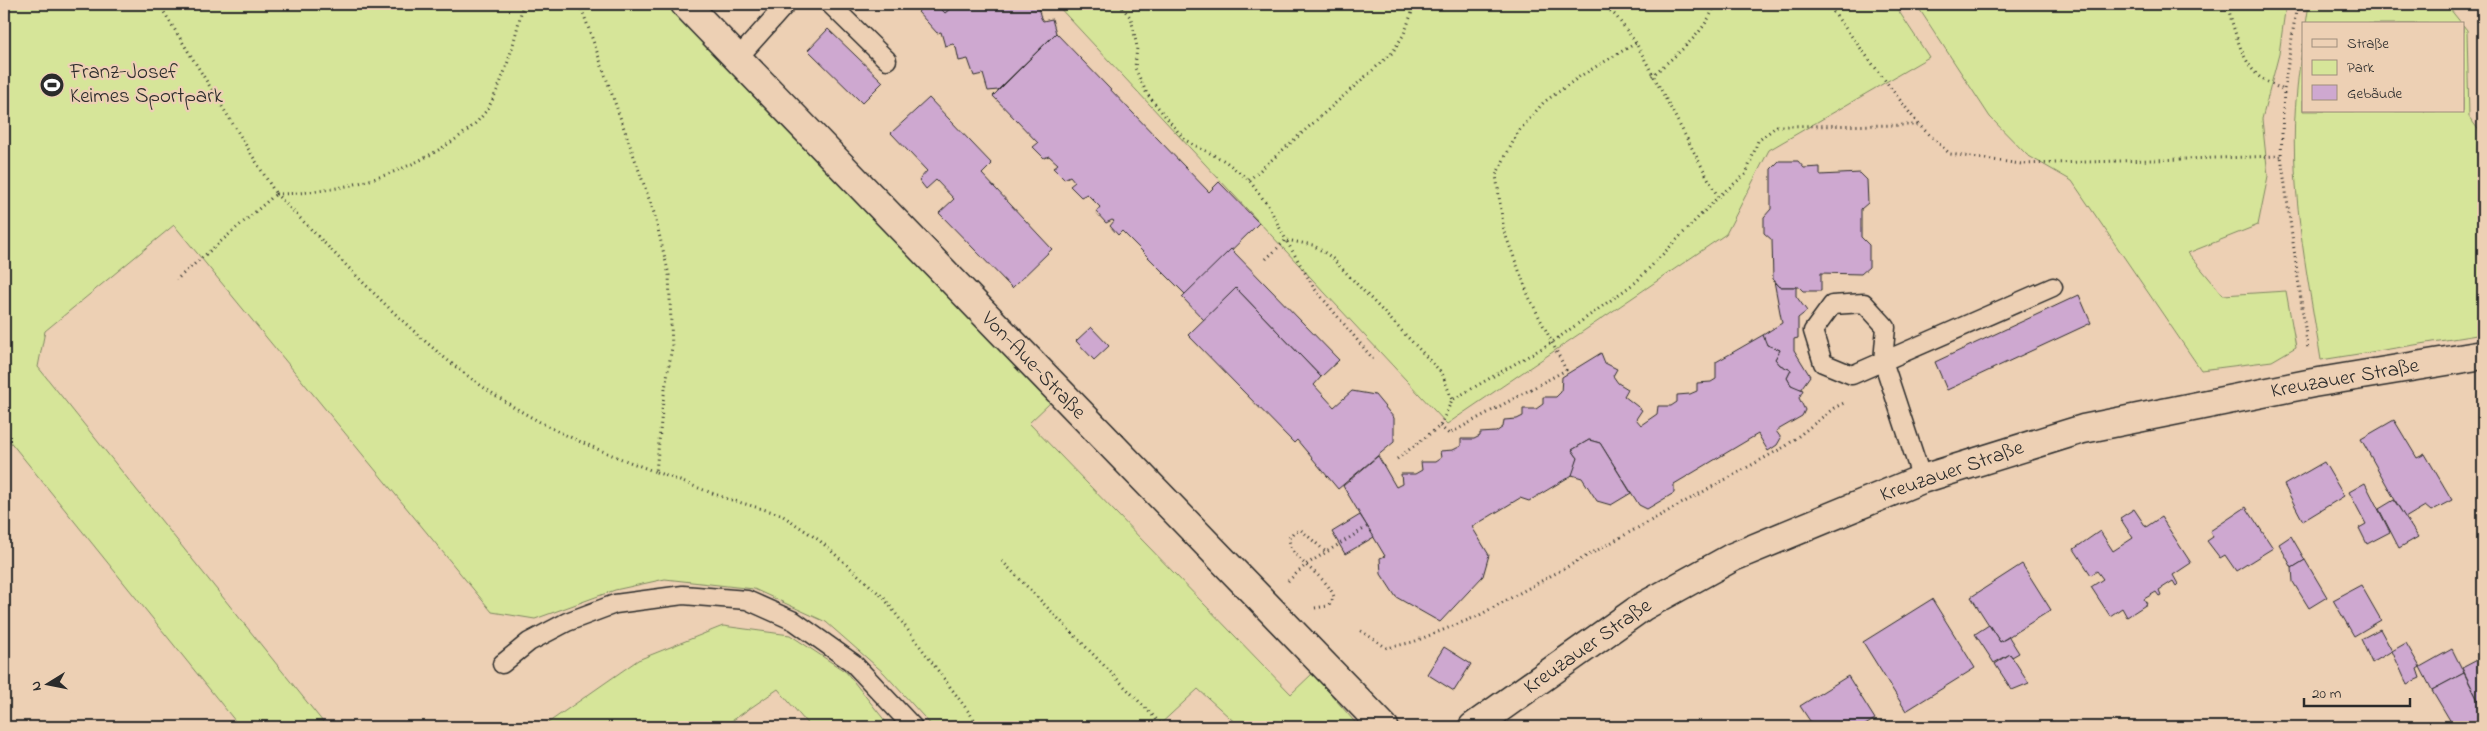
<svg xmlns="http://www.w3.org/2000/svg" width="2487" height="731" font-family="'Indie Flower',sans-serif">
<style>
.green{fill:#d6e599;stroke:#808862}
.building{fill:#cea8d0;stroke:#2b2b2b}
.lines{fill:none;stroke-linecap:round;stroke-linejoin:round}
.lane-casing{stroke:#2b2b2b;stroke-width:21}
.street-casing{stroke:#2b2b2b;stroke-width:31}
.secondary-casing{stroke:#2b2b2b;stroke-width:31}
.path{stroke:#2b2b2b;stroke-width:3;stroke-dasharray:1 4;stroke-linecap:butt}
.lane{stroke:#edd0b4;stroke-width:18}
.street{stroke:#edd0b4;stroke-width:28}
.secondary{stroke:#edd0b4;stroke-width:28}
.labels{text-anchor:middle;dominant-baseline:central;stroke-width:4.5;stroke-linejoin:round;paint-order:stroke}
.poi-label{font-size:21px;fill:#2b2b2b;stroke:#edd0b4;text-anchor:start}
.street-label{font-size:21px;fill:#2b2b2b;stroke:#edd0b4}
</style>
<rect width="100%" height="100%" fill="#edd0b4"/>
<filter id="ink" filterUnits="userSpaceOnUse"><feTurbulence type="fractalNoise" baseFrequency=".02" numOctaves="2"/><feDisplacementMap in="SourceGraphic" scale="10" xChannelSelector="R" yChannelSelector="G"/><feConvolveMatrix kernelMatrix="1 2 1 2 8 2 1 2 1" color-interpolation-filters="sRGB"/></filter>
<g filter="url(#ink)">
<g class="green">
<path d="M4 4H668L1050 403 1029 423 1291 694 1313 673 1359 727H1240L1198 689 1157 727H933L884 673 826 622 754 589 665 579 615 590 535 619 492 612 174 225 45 331 38 367 327 727H240L4 434Z"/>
<path d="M1056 4H1894L1929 57 1769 150 1726 234 1447 424Z"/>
<path d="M1916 4H2286L2279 54 2262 119 2268 176 2258 225 2188 253 2223 295 2286 291 2296 347 2272 361 2201 370 2072 181 2027 155 1990 117Z"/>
<path d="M2309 4H2446L2462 24H2306Z"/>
<path d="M2463 25 2467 30 2469 117 2483 136V334L2321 360C2307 272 2287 179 2297 90 2298 74 2301 59 2303 44V111H2463Z"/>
<path d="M723 626 790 635 846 672 890 727H810L778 689 723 727H542L638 660Z"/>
</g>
<g class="building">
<path d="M926 4H936L945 13 955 4H1027L1029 6 1037 4 1041 18 1043 21 1052 19 1056 33 998 90 988 91 983 74 974 76 968 59 959 61 956 47 953 44 945 46 941 32 937 33 918 12Z"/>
<path d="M936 4H951L953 6 945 13Z"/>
<path d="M828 29 883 82 862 103 808 50Z"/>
<path d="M1056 33 1209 192 1219 182 1259 223 1186 295 1122 231 1118 235 1110 226 1114 221 1112 220 1106 223 1096 212 1100 207 1087 194 1081 197 1070 186 1075 182 1070 176 1064 179 1053 168 1058 164 1049 156 1044 158 1033 147 1038 143 993 96Z"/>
<path d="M929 98 992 164 982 174 1052 249 1012 288 939 213 954 199 936 180 926 189 919 180 927 171 891 133Z"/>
<path d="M1779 161H1798L1804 168 1820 167V175L1860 173 1867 180 1868 203 1861 209V237L1869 245V267L1861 274 1821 273V291H1803L1799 287H1780L1773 279 1772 240 1764 233V217L1771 209V169Z"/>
<path d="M1231 249 1339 360 1321 377 1236 288 1204 320 1182 297Z"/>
<path d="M1774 281 1780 287H1796V296L1807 311 1798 318V338L1794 339V350L1810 376 1800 390 1791 385 1787 378 1791 370 1780 365 1775 359 1780 350 1767 345 1763 338V335L1782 323Z"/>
<path d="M1236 288 1321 377 1314 385 1334 407 1352 391 1375 395 1394 418V442L1338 489 1297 440 1294 443 1188 335Z"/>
<path d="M2079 295 2091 323 1947 390 1935 362Z"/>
<path d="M1091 327 1109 346 1094 360 1076 341Z"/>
<path d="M1763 335 1767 345 1780 350 1775 359 1780 365 1791 370 1787 378 1791 385 1803 390 1799 398 1805 410 1802 416 1776 431 1781 438 1777 445 1768 451 1758 434 1674 484V493L1647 509 1639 505 1600 443 1589 440 1572 450 1578 458 1574 474 1529 501 1520 498 1472 527 1489 555 1483 576 1440 622 1396 597 1381 574 1380 558 1385 556 1343 486 1378 456 1396 487 1402 484 1401 474H1415L1422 470 1421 462H1435L1441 458 1440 451 1453 450 1461 446V439H1474L1480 436V433L1496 432 1503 427 1504 420 1517 419 1523 416V409H1536L1543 404V397H1556L1561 392 1562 377 1601 353 1605 363 1617 369 1613 376 1618 383 1628 389 1624 396 1642 410 1636 419 1641 425 1657 414 1658 406H1671L1677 402V395L1690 394 1697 391V383L1711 382 1716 379V362Z"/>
<path d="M2394 420 2417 458 2425 454 2452 500 2431 511 2425 506 2405 518 2361 439Z"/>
<path d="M1589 440 1600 443 1631 493 1611 505 1597 501 1582 478 1572 475 1578 458 1572 450Z"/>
<path d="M2324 462 2344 496 2303 521 2284 485Z"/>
<path d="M2365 483 2390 532 2367 544 2359 528 2366 524 2349 492Z"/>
<path d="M2394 500 2418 537 2399 548 2379 509Z"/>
<path d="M2246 507 2273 548 2236 571 2225 555 2220 558 2207 541 2213 537 2210 531Z"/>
<path d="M2134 509 2146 527 2161 517 2191 563 2173 575 2178 584 2176 586 2173 581 2159 590 2161 595 2159 596 2156 592 2144 599 2147 604 2127 617 2122 608 2110 616 2091 587 2103 579 2097 571 2091 575 2074 549 2100 531 2113 551 2133 538 2120 518Z"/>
<path d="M1360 515 1374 537 1345 554 1332 532Z"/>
<path d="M2291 536 2305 560 2292 568 2279 544Z"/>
<path d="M2305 560 2327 597 2309 608 2293 582 2292 568Z"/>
<path d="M2022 564 2051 610 2000 642 1971 597Z"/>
<path d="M2361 585 2381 620 2354 636 2333 600Z"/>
<path d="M1932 599 1975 668 1906 711 1863 642Z"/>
<path d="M1989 625 2000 642 2009 637 2019 653 2012 657 2010 654 1994 663 1975 634Z"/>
<path d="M2380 629 2392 651 2372 663 2361 639Z"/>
<path d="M2406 643 2420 667 2417 669 2420 678 2407 684 2392 651Z"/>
<path d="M1444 647 1471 664 1454 691 1427 674Z"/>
<path d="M2452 649 2464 673 2432 690 2420 667Z"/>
<path d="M2010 654 2029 683 2012 690 1995 664Z"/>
<path d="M2483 657V700L2479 702 2462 668Z"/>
<path d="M2464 673 2483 710V718L2466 727H2454L2432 690Z"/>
<path d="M1848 676 1875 719 1862 727H1814L1800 706Z"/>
</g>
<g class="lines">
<defs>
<g id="lane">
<path d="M830 4 887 60"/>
<path d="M737 59 786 4"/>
<path d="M1922 479 1883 361 1886 327 1864 303 1832 305 1813 331 1823 363 1852 375 2053 287"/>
<path d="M502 664 529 642 567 622 615 604 683 595 747 600 794 621 853 663 913 727"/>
</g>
<path id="street" d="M685 4 1384 727"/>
<path id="secondary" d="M1473 727 1642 607 1733 557 1922 479 2083 429 2313 383 2483 355"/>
</defs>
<use href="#lane" class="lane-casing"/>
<use href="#street" class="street-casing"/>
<use href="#secondary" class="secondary-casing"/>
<g class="path">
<path d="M159 4 276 194 176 280"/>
<path d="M523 4C515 39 506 77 488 108 478 124 461 136 445 146 394 178 337 193 276 194 347 264 421 350 506 402 554 433 603 452 656 472L663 401 672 347 669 275 654 213 580 4"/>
<path d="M1119 4 1131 18 1137 47 1135 68 1147 94 1185 140 1225 161 1249 180 1269 207 1286 240 1313 245 1331 257 1442 373 1452 400"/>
<path d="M1603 4 1616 16 1636 43"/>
<path d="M1827 4 1919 125 1950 154 2021 164 2281 156"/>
<path d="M2227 4C2234 28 2241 63 2262 79 2269 83 2277 87 2284 90"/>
<path d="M2297 4 2284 90 2281 156 2308 350"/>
<path d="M1652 76C1674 56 1706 33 1715 4"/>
<path d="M1249 180 1392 53 1404 34 1415 4"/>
<path d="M1718 197 1746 174 1758 141 1777 126 1919 125"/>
<path d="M1266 259 1286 240 1314 288 1373 359"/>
<path d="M1397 459 1440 426 1452 400 1551 343 1636 282 1718 197 1636 43 1582 75 1544 102 1518 132 1496 175 1504 231 1529 297 1566 370 1449 434 1440 426"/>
<path d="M656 472 728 499 780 514 819 540 884 598 980 727"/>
<path d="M1002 561 1164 727"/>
<path d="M1288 581 1307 564 1367 527"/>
<path d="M1315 608 1328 606 1334 597C1326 573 1291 563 1289 538L1293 533 1301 530 1326 552"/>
<path d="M1361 631 1387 648 1413 642 1478 616 1786 446 1834 408 1846 402"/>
</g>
<use href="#lane" class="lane"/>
<use href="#street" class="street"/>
<use href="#secondary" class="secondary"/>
</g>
</g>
<defs>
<symbol id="stadium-disc" viewBox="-11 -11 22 22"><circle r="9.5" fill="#2b2b2b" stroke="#edd0b4"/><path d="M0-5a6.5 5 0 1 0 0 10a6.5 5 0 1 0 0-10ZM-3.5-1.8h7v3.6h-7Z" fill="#fff"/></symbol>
</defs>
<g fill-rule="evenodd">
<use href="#stadium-disc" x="38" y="71" width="28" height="28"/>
</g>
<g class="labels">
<g class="poi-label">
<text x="70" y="73">Franz-Josef<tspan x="70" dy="24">Keimes Sportpark</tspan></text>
</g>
<g class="street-label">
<text transform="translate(1033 366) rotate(46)">Von-Aue-Straße</text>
<text transform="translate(2345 379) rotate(-10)">Kreuzauer Straße</text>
<text transform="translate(1952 472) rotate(-19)">Kreuzauer Straße</text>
<text transform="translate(1588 647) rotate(-35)">Kreuzauer Straße</text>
</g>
</g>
<rect width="2487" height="731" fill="none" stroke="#edd0b4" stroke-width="20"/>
<rect x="10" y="10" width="2467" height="711" fill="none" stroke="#2b2b2b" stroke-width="2" filter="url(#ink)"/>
<rect x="2302" y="22" width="162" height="90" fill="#edd0b4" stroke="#9f8e7d"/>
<rect x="2312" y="39" width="25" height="8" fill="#edd0b4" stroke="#9f8e7d"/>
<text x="2347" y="48" font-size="15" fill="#2b2b2b">Straße</text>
<rect x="2312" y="60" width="25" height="15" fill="#d6e599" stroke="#9f8e7d"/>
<text x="2347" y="72" font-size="15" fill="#2b2b2b">Park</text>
<rect x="2312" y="85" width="25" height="15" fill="#cea8d0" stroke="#9f8e7d"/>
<text x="2347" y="98" font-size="15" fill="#2b2b2b">Gebäude</text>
<g transform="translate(48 684) rotate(260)" stroke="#edd0b4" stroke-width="4" paint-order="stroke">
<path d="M0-4L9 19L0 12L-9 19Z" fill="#2b2b2b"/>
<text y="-8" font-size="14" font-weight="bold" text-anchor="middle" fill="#2b2b2b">N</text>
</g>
<path d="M2304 698v8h106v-8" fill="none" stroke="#2b2b2b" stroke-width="2.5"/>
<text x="2312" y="698" font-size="15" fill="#2b2b2b" stroke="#edd0b4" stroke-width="4" paint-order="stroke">20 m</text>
</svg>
